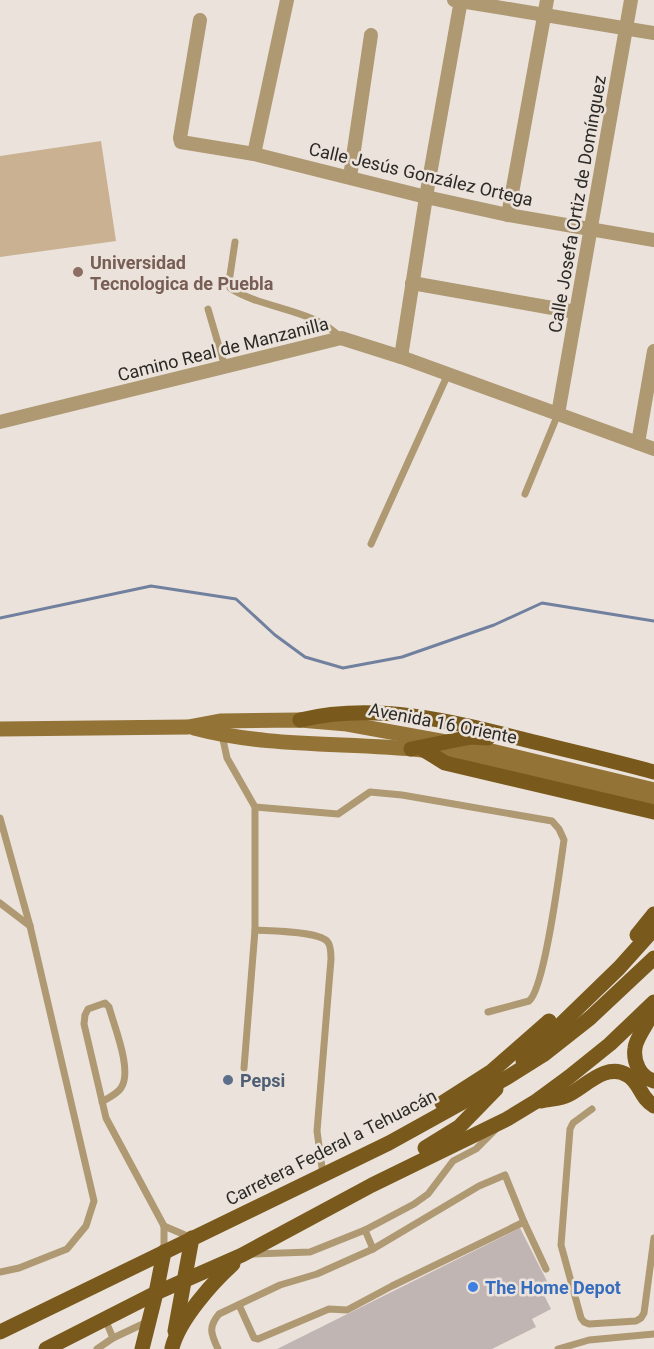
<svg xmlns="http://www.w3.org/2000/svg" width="654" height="1349" font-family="Roboto,sans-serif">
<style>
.green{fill:#cab192}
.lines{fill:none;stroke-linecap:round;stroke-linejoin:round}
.stream{stroke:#70809e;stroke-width:3}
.building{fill:#c1b5b3}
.lane{stroke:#af9973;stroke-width:7}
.street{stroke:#af9973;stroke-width:14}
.secondary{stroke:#947337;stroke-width:15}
.primary{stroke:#7a5a1c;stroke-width:15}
.education-dot{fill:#8d6e63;stroke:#ebe3db;stroke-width:2}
.service-dot{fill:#5c6f8a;stroke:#ebe3db;stroke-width:2}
.shop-dot{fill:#3f7fe0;stroke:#ebe3db;stroke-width:2}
.labels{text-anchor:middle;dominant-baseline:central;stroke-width:5;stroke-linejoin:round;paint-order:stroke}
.street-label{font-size:18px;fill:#2c2a26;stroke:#ebe3db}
.education-label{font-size:18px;font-weight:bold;fill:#785e54;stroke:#ebe3db;text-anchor:start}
.service-label{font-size:18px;font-weight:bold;fill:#4e5e75;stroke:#ebe3db;text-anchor:start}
.shop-label{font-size:18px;font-weight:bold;fill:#366cbe;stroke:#ebe3db;text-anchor:start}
</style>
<rect width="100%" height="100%" fill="#ebe3db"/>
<path class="green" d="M101 141 116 241 0 257V156Z"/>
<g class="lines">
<path class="stream" d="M0 618 151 586 236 599 275 635 305 657 343 668 402 657 494 625 542 603 654 621"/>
</g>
<path class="building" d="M520 1228 549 1285 541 1289 551 1309 532 1319 536 1327 492 1349H277Z"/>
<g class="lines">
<g class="lane">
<path d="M235 242 229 282 230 288C264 310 312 308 341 338"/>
<path d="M208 309 225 367"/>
<path d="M525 494 558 414"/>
<path d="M371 544 448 374"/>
<path d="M222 735 227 758 255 807V930L244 1068"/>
<path d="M255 807 338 814 370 792 402 795 552 821 559 829 564 840C560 867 545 988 529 1001L488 1012"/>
<path d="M0 818 30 926 94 1201 86 1226 67 1249 19 1268 0 1272"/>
<path d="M0 903 30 926"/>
<path d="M255 930C270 931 317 931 327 941 331 945 331 953 331 959L317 1131 323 1175"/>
<path d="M102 1102C108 1098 117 1094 121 1088 133 1071 114 1026 109 1007L105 1003 88 1009 85 1015 84 1024 106 1118 164 1226V1252"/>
<path d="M592 1109 573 1123 570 1129 561 1245 581 1318 584 1322 589 1324 636 1321 641 1318 644 1313 654 1238"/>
<path d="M164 1226 192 1238"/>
<path d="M365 1230 373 1249 479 1186 505 1175 524 1222"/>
<path d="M253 1254 310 1252 365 1230 414 1204 428 1194 453 1161 476 1149 495 1130"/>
<path d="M239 1305 254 1338 258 1339 329 1309 347 1310 392 1286 524 1222 546 1269"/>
<path d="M105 1319 113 1338"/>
<path d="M97 1349 113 1338 147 1322"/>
<path d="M218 1349C211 1334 208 1327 219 1314L280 1285 317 1274 373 1249"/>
<path d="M558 1349 589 1340 654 1334"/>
</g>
<g class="street">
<path d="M454 0 654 33"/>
<path d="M200 20 180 138 181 142 254 154 426 197 508 215 654 240"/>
<path d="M254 154 287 0"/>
<path d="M350 177 371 35"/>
<path d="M508 215 547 0"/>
<path d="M412 283 575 312"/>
<path d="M401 357 426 197 461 0"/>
<path d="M558 414 631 0"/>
<path d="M0 422 341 338 401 357 654 449"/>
<path d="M638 443 654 351"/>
</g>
<g class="secondary">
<path d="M194 728C269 748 346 742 422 750 456 754 491 763 525 771 568 781 611 792 654 802"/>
<path d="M0 729 188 727 220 721 300 720 347 724 479 748 654 790"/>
</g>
<g class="primary">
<path d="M300 720C379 701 458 723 534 742 574 752 614 761 654 772"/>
<path d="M411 749 471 737 488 738"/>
<path d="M424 750 445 763 654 812"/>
<path d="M637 935 654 914"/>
<path d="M654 1010C650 1020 636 1037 635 1048 633 1062 640 1077 654 1081"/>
<path d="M523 1061 619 968 654 929"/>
<path d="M541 1101C549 1099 561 1099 568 1095 585 1087 606 1062 627 1075 641 1083 639 1097 654 1106"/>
<path d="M442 1103 492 1071 549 1021"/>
<path d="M425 1148 459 1127 496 1089"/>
<path d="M175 1331 192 1238"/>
<path d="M0 1332 389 1143 508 1077 543 1055 590 1018 654 958"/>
<path d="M172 1348C179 1320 212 1283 233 1264"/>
<path d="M46 1349 156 1293 242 1255 372 1185 507 1119 535 1102 569 1077 610 1044 654 1002"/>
<path d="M142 1349 156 1293 164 1252"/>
</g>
</g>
<circle class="education-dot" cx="78" cy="272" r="6"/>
<circle class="service-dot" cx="228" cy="1080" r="6"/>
<circle class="shop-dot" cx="473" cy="1287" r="6"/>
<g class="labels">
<g class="street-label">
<text transform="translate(421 174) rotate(13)">Calle Jesús González Ortega</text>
<text transform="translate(577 204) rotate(-80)">Calle Josefa Ortiz de Domínguez</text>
<text transform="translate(223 349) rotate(-14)">Camino Real de Manzanilla</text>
<text transform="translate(443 723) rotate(11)">Avenida 16 Oriente</text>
<text transform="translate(331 1147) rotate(-27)">Carretera Federal a Tehuacán</text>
</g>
<g class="education-label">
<text x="90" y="262">Universidad<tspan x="90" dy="21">Tecnologica de Puebla</tspan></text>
</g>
<g class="service-label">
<text x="240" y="1080">Pepsi</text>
</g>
<g class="shop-label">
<text x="485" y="1287">The Home Depot</text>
</g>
</g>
</svg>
